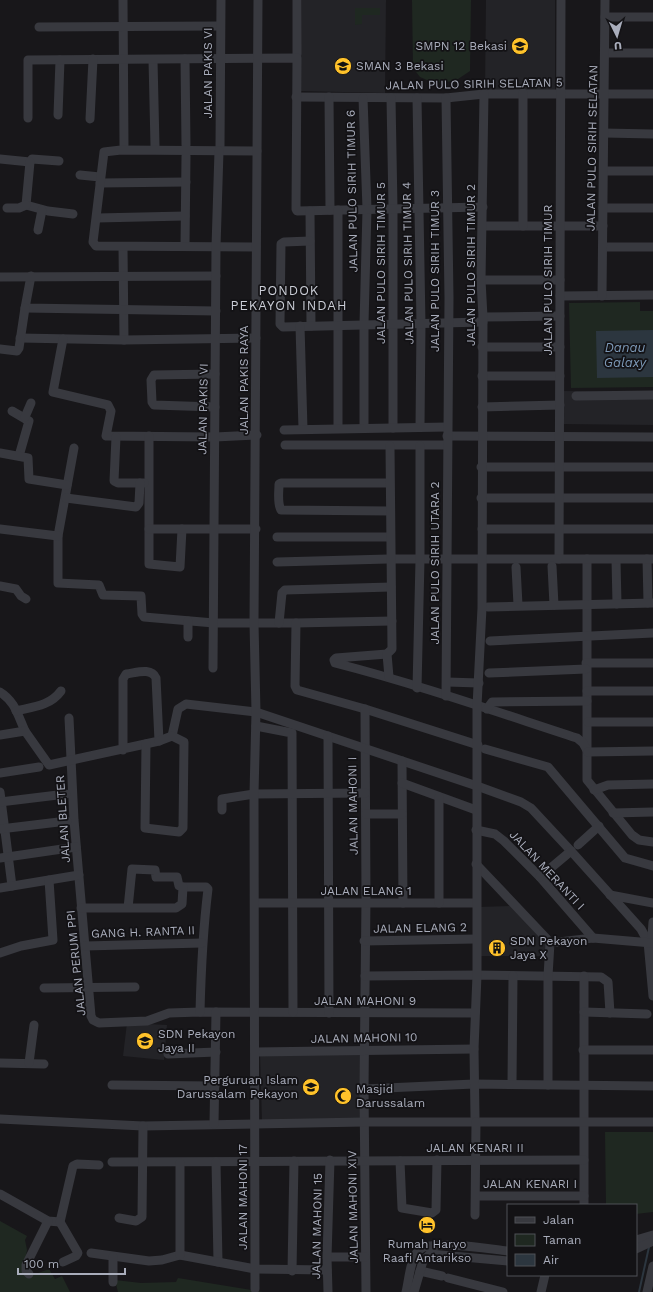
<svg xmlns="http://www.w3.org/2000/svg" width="653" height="1292" font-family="'Work Sans',sans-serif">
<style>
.built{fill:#232327}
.green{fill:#1f2821}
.water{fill:#2c363f}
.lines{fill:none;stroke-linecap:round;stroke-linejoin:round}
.stream{stroke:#2c363f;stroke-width:2}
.minor{stroke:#38393f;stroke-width:9}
.labels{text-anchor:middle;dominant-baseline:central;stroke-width:3.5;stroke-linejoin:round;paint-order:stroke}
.poi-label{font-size:12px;fill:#a9adbb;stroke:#131215;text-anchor:start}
.street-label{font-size:12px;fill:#a9adbb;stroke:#131215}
.neighbourhood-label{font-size:13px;letter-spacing:1px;fill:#cacdd6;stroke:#131215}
.water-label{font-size:13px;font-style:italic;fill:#7d9ab8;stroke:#131215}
</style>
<rect width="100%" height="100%" fill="#18171a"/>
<g class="built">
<path d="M302 0H386L385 93 300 91Z"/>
<path d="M486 0H555V92L485 91Z"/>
<path d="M562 391 653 392V425L562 424Z"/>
<path d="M511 906 546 944 547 956H479L478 907Z"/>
<path d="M127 1023 167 1025 164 1060 123 1056Z"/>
<path d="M360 1052 362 1120 262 1122 260 1054Z"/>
</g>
<g class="green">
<path d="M412 0H471L470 71 455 81 434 83 420 77 413 68Z"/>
<path d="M355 8H380V15H362V24L355 25Z"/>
<path d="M640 302V311H653V387L571 388 569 303Z"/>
<path d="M605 1132H653V1212L636 1214V1205H606Z"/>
<path d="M0 1221 27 1236 25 1240 27 1250 23 1272 30 1276 49 1269 55 1279 62 1276 70 1292H0Z"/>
<path d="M178 1278 263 1292H118L115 1280 141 1283 176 1282Z"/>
</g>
<path class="water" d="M653 330V377L597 378 596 331Z"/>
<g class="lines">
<path class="stream" d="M639 1292 649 1247"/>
<g class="minor">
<path d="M123 0 124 145"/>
<path d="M605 17H653"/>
<path d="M39 27 217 26"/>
<path d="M605 53H653"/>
<path d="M297 54V0"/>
<path d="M185 59 186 145"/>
<path d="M153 60 155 146"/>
<path d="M296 97 446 98 484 94H653"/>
<path d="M329 97 330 210"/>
<path d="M363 98 367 209 364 324V428"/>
<path d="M391 98 393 208V428"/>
<path d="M417 98 421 324 420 427"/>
<path d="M58 115 60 60"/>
<path d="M28 118V60L297 58 296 209 297 211 483 207"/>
<path d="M90 119 93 59"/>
<path d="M604 133 653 134"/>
<path d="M220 146 221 0"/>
<path d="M0 159 30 162 32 159 59 161"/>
<path d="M30 162 26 205 48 211 73 214"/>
<path d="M604 171H653"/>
<path d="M80 175 100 177"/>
<path d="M100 183 186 182"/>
<path d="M7 208H19L26 205"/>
<path d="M603 208H653"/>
<path d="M338 210V428"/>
<path d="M310 211 311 326"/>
<path d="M97 218 185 216"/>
<path d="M483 226H603"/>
<path d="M523 226V93"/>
<path d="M38 230 42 210"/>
<path d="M310 241 284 242 281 244 280 324 283 327 483 322"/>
<path d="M185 246 186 156"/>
<path d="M123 247 124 340"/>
<path d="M256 247 96 246 93 242 104 152 121 150 257 151"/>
<path d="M603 247H653"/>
<path d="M31 276 25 308 216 311"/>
<path d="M0 277 216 276"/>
<path d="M481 280H560"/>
<path d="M560 296 653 295"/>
<path d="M602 296 605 0"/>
<path d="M483 317 560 316"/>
<path d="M300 326 303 429"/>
<path d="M20 338 124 340 256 338"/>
<path d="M63 339 53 392 108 405 111 411 106 436 215 437 257 435"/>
<path d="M482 347H560"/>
<path d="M0 349 17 351 19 348 25 308"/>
<path d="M482 376H560"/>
<path d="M576 396 653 395"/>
<path d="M215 407 154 405 152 402 151 380 154 375 215 374"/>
<path d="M482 407 560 405"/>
<path d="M12 411 29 421 19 456"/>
<path d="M25 417 31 403"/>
<path d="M284 430 447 427"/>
<path d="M149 436V564L180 567 182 529"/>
<path d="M447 436 653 437"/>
<path d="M116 437 114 481 118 483H144"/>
<path d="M285 445H447"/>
<path d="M74 448 58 536V583L99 585 103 595 141 596 142 614 144 617 214 623H296L392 621"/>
<path d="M0 453 28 458 29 479 67 485"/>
<path d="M481 467H653"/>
<path d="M389 483H281L279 484C279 492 277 503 281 510L390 511"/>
<path d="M66 498 136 507 139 503 140 483"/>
<path d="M481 498H653"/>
<path d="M0 529 58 536"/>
<path d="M149 529H256"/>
<path d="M482 529H653"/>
<path d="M277 537H390"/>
<path d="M559 559 561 0"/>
<path d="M587 559V780L632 835 639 840 653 842"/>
<path d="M647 559 648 603"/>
<path d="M616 560 617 604"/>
<path d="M277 562 388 559H653"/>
<path d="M552 566 554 605"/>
<path d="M516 567 518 605"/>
<path d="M0 586 16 589 21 596 26 599"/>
<path d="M488 607 653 603"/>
<path d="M188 621V637"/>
<path d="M279 623 282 593 285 590 391 587"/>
<path d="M296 623 295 686 297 690 365 709 478 745"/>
<path d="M490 641 653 633"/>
<path d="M387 654 336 658 334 660 335 663C417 684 497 712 577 738L583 743 588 752"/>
<path d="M586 663H653"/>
<path d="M213 668 216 247 219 151"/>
<path d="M489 673 586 669"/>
<path d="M389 677 387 654 392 649 390 446"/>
<path d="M447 682 479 683"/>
<path d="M417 688 420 560V446"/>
<path d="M587 691H653"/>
<path d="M0 692C15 701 18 716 25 731"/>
<path d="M446 696 449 298 446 98"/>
<path d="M365 709 366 898 364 1089 366 1292"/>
<path d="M487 709 492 702 587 701"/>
<path d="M16 711C33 707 50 706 61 691"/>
<path d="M69 718 74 820 91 1016 93 1020 99 1023 147 1021 169 1013 200 1012 475 1013"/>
<path d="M588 722H653"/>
<path d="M256 726 292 733 293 1012"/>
<path d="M0 735 25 731 49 765 159 741 156 678C151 667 136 673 126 674L123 679V750"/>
<path d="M172 736 178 709 186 704 256 712 477 786 521 802 531 808 571 851 641 929 648 942 653 996"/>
<path d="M328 736 329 1013"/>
<path d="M146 744 145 828 179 832 183 828 184 742 172 736 159 741"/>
<path d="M485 749 548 767 625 858 653 866"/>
<path d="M588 752 653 751"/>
<path d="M402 761 403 903"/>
<path d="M0 773 39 767"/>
<path d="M402 783 476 810"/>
<path d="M594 790 608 785 653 784"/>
<path d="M0 792 12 886"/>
<path d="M0 802 66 794"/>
<path d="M222 810V799L254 794 365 793"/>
<path d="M613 813 653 812"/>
<path d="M366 814H402"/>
<path d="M0 829 67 821"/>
<path d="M476 830 495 834 504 841 540 877 593 938"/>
<path d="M578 845 599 826"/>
<path d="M0 858 76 847"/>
<path d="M476 864 547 939"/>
<path d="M540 877 571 851"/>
<path d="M183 887H206L208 889C203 930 201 971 200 1012"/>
<path d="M0 888 79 875"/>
<path d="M610 895 653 903"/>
<path d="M255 903H476"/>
<path d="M439 903V797"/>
<path d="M81 908H176L182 904 183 887 179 886 177 877H156L155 870 132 869 128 908"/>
<path d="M652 935 653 922"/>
<path d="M364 941 476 939"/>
<path d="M85 946 202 943"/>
<path d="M0 953 21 946 53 940 49 880"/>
<path d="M365 976 477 975 601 977 608 982 610 1013"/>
<path d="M584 976V1205"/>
<path d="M44 988 135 987"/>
<path d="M584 1012 647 1014"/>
<path d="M583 1050H653"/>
<path d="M255 1052 474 1049"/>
<path d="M168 1054 216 1052"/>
<path d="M0 1063 44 1064"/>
<path d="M29 1063 34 1025"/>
<path d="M512 1084 513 976"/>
<path d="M112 1085 215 1086"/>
<path d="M548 1085V976L550 943 593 938 652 943"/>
<path d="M364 1089 474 1084 653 1086"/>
<path d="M475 1117 474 1049 477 975V706L482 608 483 317 481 280 484 94"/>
<path d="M0 1119 143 1126 364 1122H653"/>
<path d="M214 1124 216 1012"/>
<path d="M400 1161 402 1208 432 1213 436 1210 437 1160"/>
<path d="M112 1162 584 1160"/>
<path d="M216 1162 218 1262"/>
<path d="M0 1194 48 1221 60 1222 73 1166 77 1164 99 1165"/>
<path d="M476 1196H584"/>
<path d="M475 1215 476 1122"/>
<path d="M119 1218 136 1221 142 1217 143 1126"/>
<path d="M60 1222 78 1253 76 1256 63 1262"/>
<path d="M636 1240 653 1235"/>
<path d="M636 1249 653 1241"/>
<path d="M91 1253 149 1261 162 1260 180 1255 255 1269 327 1270"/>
<path d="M180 1255V1163"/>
<path d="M327 1257H365"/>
<path d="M292 1271 294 1161"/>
<path d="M420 1271 442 1276"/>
<path d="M29 1274 26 1271V1265L48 1221"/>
<path d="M448 1278 503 1292"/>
<path d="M113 1282V1257"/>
<path d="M255 1289 254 794 256 712 254 623 258 0"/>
<path d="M328 1292 327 1257 330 1160"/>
<path d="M406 1292C409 1280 410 1259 419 1250 430 1239 491 1249 508 1251"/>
<path d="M414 1292 423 1261 430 1254 508 1261"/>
<path d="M541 1292 545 1275"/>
<path d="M647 1292 653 1266"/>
</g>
</g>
<defs>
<symbol id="school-disc" viewBox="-11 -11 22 22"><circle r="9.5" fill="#ffc22a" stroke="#131215"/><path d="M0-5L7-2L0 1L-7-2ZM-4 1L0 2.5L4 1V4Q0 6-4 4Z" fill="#111"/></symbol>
<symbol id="building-disc" viewBox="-11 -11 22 22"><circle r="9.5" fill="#ffc22a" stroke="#131215"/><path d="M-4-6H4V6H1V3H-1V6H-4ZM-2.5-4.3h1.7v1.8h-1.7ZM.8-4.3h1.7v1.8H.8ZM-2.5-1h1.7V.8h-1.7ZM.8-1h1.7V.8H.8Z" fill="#111"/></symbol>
<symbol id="mosque-disc" viewBox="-11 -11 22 22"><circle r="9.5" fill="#ffc22a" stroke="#131215"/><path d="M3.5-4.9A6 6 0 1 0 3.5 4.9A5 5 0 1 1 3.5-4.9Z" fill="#111"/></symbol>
<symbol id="hotel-disc" viewBox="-11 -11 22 22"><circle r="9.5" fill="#ffc22a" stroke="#131215"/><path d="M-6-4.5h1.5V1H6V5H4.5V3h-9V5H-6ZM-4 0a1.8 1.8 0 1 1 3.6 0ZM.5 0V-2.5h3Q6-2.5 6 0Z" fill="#111"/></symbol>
</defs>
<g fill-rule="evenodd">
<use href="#school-disc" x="510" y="36" width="20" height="20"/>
<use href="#school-disc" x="333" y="56" width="20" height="20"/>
<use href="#building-disc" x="487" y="938" width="20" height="20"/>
<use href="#school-disc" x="135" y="1031" width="20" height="20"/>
<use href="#school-disc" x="301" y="1077" width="20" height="20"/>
<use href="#mosque-disc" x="333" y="1086" width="20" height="20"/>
<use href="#hotel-disc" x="417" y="1215" width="20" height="20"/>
</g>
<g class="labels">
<g class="poi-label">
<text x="507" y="46" text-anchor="end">SMPN 12 Bekasi</text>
<text x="356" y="66">SMAN 3 Bekasi</text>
<text x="510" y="941">SDN Pekayon<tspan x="510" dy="14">Jaya X</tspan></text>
<text x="158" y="1034">SDN Pekayon<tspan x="158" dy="14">Jaya II</tspan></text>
<text x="298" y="1080" text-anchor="end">Perguruan Islam<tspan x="298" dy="14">Darussalam Pekayon</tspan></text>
<text x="356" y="1089">Masjid<tspan x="356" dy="14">Darussalam</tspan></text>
<text x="427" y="1244" text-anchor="middle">Rumah Haryo<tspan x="427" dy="14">Raafi Antarikso</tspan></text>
</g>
<g class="street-label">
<text transform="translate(208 73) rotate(-90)">JALAN PAKIS VI</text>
<text transform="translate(474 84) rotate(-1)">JALAN PULO SIRIH SELATAN 5</text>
<text transform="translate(592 148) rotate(-89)">JALAN PULO SIRIH SELATAN</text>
<text transform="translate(352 191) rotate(-91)">JALAN PULO SIRIH TIMUR 6</text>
<text transform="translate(381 263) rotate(-90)">JALAN PULO SIRIH TIMUR 5</text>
<text transform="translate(408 263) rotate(-91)">JALAN PULO SIRIH TIMUR 4</text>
<text transform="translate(471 265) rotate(-90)">JALAN PULO SIRIH TIMUR 2</text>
<text transform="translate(435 271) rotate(-90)">JALAN PULO SIRIH TIMUR 3</text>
<text transform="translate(548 280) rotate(-90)">JALAN PULO SIRIH TIMUR</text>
<text transform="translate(244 380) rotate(-90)">JALAN PAKIS RAYA</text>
<text transform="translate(203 409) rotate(-89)">JALAN PAKIS VI</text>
<text transform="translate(435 563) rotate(-90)">JALAN PULO SIRIH UTARA 2</text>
<text transform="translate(353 806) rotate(-91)">JALAN MAHONI I</text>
<text transform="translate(63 819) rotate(-94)">JALAN BLETER</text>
<text transform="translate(547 870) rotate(47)">JALAN MERANTI I</text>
<text x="366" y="891">JALAN ELANG 1</text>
<text transform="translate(420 928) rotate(-1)">JALAN ELANG 2</text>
<text transform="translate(143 932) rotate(-2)">GANG H. RANTA II</text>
<text transform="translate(76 963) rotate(-96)">JALAN PERUM PPI</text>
<text x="365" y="1001">JALAN MAHONI 9</text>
<text transform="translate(364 1038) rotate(-1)">JALAN MAHONI 10</text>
<text x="475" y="1148">JALAN KENARI II</text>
<text x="530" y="1184">JALAN KENARI I</text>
<text transform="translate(243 1197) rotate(-90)">JALAN MAHONI 17</text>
<text transform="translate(353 1207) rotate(-91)">JALAN MAHONI XIV</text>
<text transform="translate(317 1226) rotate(-89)">JALAN MAHONI 15</text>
</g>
<g class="neighbourhood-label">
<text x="289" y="290">PONDOK<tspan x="289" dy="15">PEKAYON INDAH</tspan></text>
</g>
<g class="water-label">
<text x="625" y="347">Danau<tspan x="625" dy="15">Galaxy</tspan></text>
</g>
</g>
<rect x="507" y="1204" width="130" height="72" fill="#131215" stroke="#4f5057"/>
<rect x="515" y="1217" width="20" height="6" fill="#38393f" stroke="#4f5057"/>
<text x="543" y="1224" font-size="12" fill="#a9adbb">Jalan</text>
<rect x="515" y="1234" width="20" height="12" fill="#1f2821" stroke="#4f5057"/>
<text x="543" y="1244" font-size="12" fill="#a9adbb">Taman</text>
<rect x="515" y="1254" width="20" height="12" fill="#2c363f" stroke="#4f5057"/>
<text x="543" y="1264" font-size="12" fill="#a9adbb">Air</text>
<g transform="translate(617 36) rotate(175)" stroke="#131215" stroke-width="3" paint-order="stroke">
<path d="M0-3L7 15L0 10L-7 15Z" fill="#a9adbb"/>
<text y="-6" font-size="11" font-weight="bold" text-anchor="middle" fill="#a9adbb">U</text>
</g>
<path d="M18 1268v6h107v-6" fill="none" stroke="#a9adbb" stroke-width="2"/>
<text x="24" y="1268" font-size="12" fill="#a9adbb" stroke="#131215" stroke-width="3" paint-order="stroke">100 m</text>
</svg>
